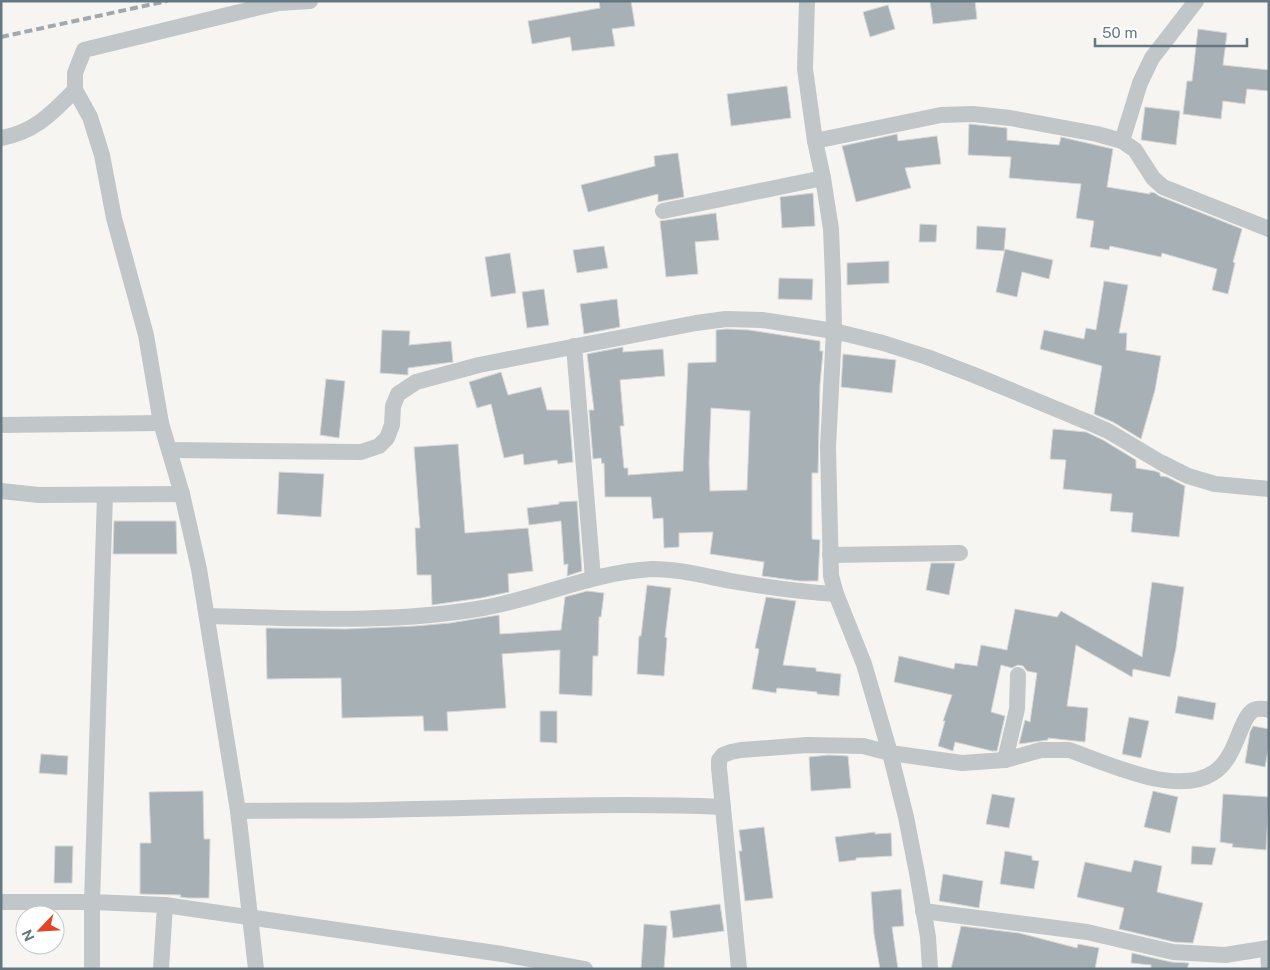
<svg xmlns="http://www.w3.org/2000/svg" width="1270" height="970" font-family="'Public Sans',sans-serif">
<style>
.building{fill:#a7b1b5;stroke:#d7d7d5;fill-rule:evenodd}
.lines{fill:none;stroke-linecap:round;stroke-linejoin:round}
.minor{stroke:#c1c6c8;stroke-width:16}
.rail{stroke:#a1a9ad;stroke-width:4;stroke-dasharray:8 4;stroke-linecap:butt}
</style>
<rect width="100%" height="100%" fill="#f6f5f2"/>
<g class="building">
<path d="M599 1H631L635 26 612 29 615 46 572 51 570 37 532 44 528 21 600 8Z"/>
<path d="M930 1H975L977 19 933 24Z"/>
<path d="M888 5 895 29 870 37 863 12Z"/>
<path d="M1198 29 1227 33 1223 65 1269 70V91L1247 89 1245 104 1223 101 1221 119 1183 114 1187 81H1192Z"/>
<path d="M787 86 791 118 731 126 727 94Z"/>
<path d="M1145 107 1180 111 1176 145 1141 140Z"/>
<path d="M969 124 1007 128V140L1059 145 1061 137 1113 149 1107 187 1150 194V192L1155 193 1159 196 1242 229 1233 262 1235 263 1228 294 1212 290 1217 269 1162 253 1161 257 1110 246 1109 250 1090 247 1094 221 1076 218 1081 184 1009 178 1011 157 968 155Z"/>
<path d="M897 134 898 141 937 136 941 164 905 168 911 188 856 202 842 146Z"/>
<path d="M678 153 684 197 658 202V194L588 212 581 185 655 166 654 156Z"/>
<path d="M813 193 815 226 782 228 780 197Z"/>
<path d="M716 213 719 240 695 242 698 274 666 277 660 221Z"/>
<path d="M920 224 937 225 936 242H919Z"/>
<path d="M977 226 1006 228 1004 251 976 249Z"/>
<path d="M604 246 608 268 577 273 573 250Z"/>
<path d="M1005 249 1053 260 1049 279 1022 272 1017 297 996 292Z"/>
<path d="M510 253 516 293 491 297 485 257Z"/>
<path d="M889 261V283L847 285V263Z"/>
<path d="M779 278 813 279 812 300 778 299Z"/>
<path d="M1104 281 1128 285 1119 333H1127L1126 350 1161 356 1155 390 1141 439 1113 422 1094 414 1102 366 1040 349 1044 330 1084 339 1086 328 1096 330Z"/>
<path d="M544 289 549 325 527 328 522 292Z"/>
<path d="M617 299 620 327 584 334 580 304Z"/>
<path d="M727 329 749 330 820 341V351H823L820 384 818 473H812V539L820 540 818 581H800L762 576 764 562 710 554 713 532 679 533V547L664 548 663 518 653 519 651 497H605L604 463 602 464 601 458 593 459 589 410H594L587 354 623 347V352L663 349 665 376 620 380 624 426H620L624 468H628V475L683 471 688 363 716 362V330ZM711 408 750 411 747 490 710 491 709 463Z"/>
<path d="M382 330 410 331 409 345 451 341 453 362 408 368V375L380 373Z"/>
<path d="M843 354 896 360 892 393 841 387Z"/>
<path d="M501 372 508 395 541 387 547 410H569L573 462 558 464 557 460 524 465 523 454 504 458 491 404 477 408 469 382Z"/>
<path d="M326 379 345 381 339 438 320 435Z"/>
<path d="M1053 429 1086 432 1103 440 1136 460V468L1155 471 1160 473V476L1167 477 1185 486 1179 537 1131 532 1133 513 1110 511 1112 494 1063 489 1066 460 1050 459Z"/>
<path d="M458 444 465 533 528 528 533 571 508 574 509 592 481 598 432 605 431 575H417L415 528H420L414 447Z"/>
<path d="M279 472 324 474 321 517 277 514Z"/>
<path d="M577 501 582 571 567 576 568 564 564 565 561 521 529 525 527 508 559 504V502Z"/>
<path d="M114 521H176L177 554H113Z"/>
<path d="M931 563H955L949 595 926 590Z"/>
<path d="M1152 582 1184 587 1176 648 1170 677 1133 669 1132 677 1076 645 1067 706 1088 708 1085 742 1048 738V740L1019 744 1025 720 1030 722 1037 673 1027 671 1023 666 1018 665 1012 668 1001 665 991 712 1005 716 997 751H992L955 742 953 751 938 746 945 721H943L952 695 894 682 899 656 954 669 955 663 977 666 981 645 1007 650 1015 609 1057 617 1061 611 1142 657Z"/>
<path d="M647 585 671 588 665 637 667 638 664 676 637 674 639 636H641Z"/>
<path d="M587 591 604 593 601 617H599L598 656H593L592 696 559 694 560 650 502 654 506 708 447 712 448 731H424L423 716 342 718 341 678 267 679 266 628 346 629 415 626 450 623 499 615 500 634 561 630 565 597Z"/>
<path d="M766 597 796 601 783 665 816 668V671L841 674 839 696 817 694V692L777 688 776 693 752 689 759 649 755 648Z"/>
<path d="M1178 696 1216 703 1213 720 1175 713Z"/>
<path d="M540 711H557V743L540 742Z"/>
<path d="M1129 717 1149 721 1141 758 1122 754Z"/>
<path d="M1253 726 1269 729V745L1265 767 1245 763 1250 732Z"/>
<path d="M41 754 68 756 67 775 39 773Z"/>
<path d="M829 755 848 756 851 788 811 791 809 757Z"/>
<path d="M203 791 204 839H210L209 898H188L180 897 181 895 140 894V843H151L149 792Z"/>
<path d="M1153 791 1178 797 1170 833 1144 827Z"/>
<path d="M992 794 1015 798 1009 828 986 824Z"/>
<path d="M1223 794 1269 797 1266 850 1232 847 1233 844 1220 842Z"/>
<path d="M764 827 773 898 745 901 739 851H742L739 830Z"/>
<path d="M875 832V834L891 833 892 856 856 858V860L839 862 835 837Z"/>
<path d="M55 846H73L72 883H54Z"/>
<path d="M1192 846 1216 848 1212 865 1191 864Z"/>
<path d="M1005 851 1032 856V860L1039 861 1034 889 1000 884Z"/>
<path d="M1134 860 1162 866 1157 892 1203 903 1193 943 1174 942 1119 929 1124 908 1077 897 1085 862 1131 872Z"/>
<path d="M943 874 983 881 979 908 939 901Z"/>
<path d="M901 889 904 926 892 927 898 969H880L874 934 871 892Z"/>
<path d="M720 904 724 931 673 938 670 911Z"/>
<path d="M644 924 667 926 664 969H641Z"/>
<path d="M961 926 1019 933 1077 948 1078 944 1099 948 1095 969H951Z"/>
<path d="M1132 953 1171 962 1189 963 1187 969H1151V965L1131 963Z"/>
</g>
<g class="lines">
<g class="minor">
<path d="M807 1 805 69 815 141 823 178 831 229 833 279 834 331 828 447 831 576 836 594 864 664 890 753 906 817 917 873 928 937 930 969"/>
<path d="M1 138C35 132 52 113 75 90"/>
<path d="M815 141 941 115 973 114 1010 118 1097 134 1122 141 1135 150 1153 178 1163 187 1269 229"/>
<path d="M1122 141 1140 83 1152 58 1196 1"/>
<path d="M663 211 823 178"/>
<path d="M574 346 593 578"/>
<path d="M1 425 161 423"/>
<path d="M170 450 361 452 379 446 387 438 392 425 393 406 398 394 416 382 479 365 696 323 726 319 762 320 834 331 883 343 927 357 974 375 1090 423 1108 431 1160 462 1188 476 1215 484 1269 489"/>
<path d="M1 491 39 495 182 494"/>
<path d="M830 555 960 553"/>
<path d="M207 616C299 618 392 624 483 608 540 598 594 572 652 569 679 569 705 576 731 581 766 587 801 592 836 594"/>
<path d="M1005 760 1017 709 1018 675"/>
<path d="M238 811C285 810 331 811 378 810 493 808 608 802 723 807"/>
<path d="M1 902H92L165 905 502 954 585 969"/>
<path d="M923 911 1087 932 1173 952 1225 955 1269 948"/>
<path d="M1268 948 1269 969"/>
<path d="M92 969V902L105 495"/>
<path d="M161 969 165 905"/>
<path d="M256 969 238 811 199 569 182 494 161 423 146 335 114 218 102 155 90 117 75 90V73L84 50 256 8 279 3 310 1"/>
<path d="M739 969 719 768V760L723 755 731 752 741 750 807 745 863 746 890 753 962 763 1005 760 1041 750H1069C1107 763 1176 797 1213 773 1228 764 1235 744 1241 729 1244 723 1246 716 1251 712 1255 708 1263 708 1269 710"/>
</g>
<path class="rail" d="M1 37 167 1"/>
</g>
<rect width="1270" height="970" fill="none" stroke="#647883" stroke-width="5"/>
<g transform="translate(40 930) rotate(245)"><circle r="24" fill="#ffffff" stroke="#c1c9cd"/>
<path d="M0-4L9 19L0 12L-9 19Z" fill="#e44324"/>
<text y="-8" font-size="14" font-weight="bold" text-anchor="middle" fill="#647883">N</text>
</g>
<path d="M1095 38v8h152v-8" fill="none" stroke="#647883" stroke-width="2.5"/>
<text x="1102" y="38" font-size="15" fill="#647883" stroke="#ffffff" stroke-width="4" paint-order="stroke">50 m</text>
</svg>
